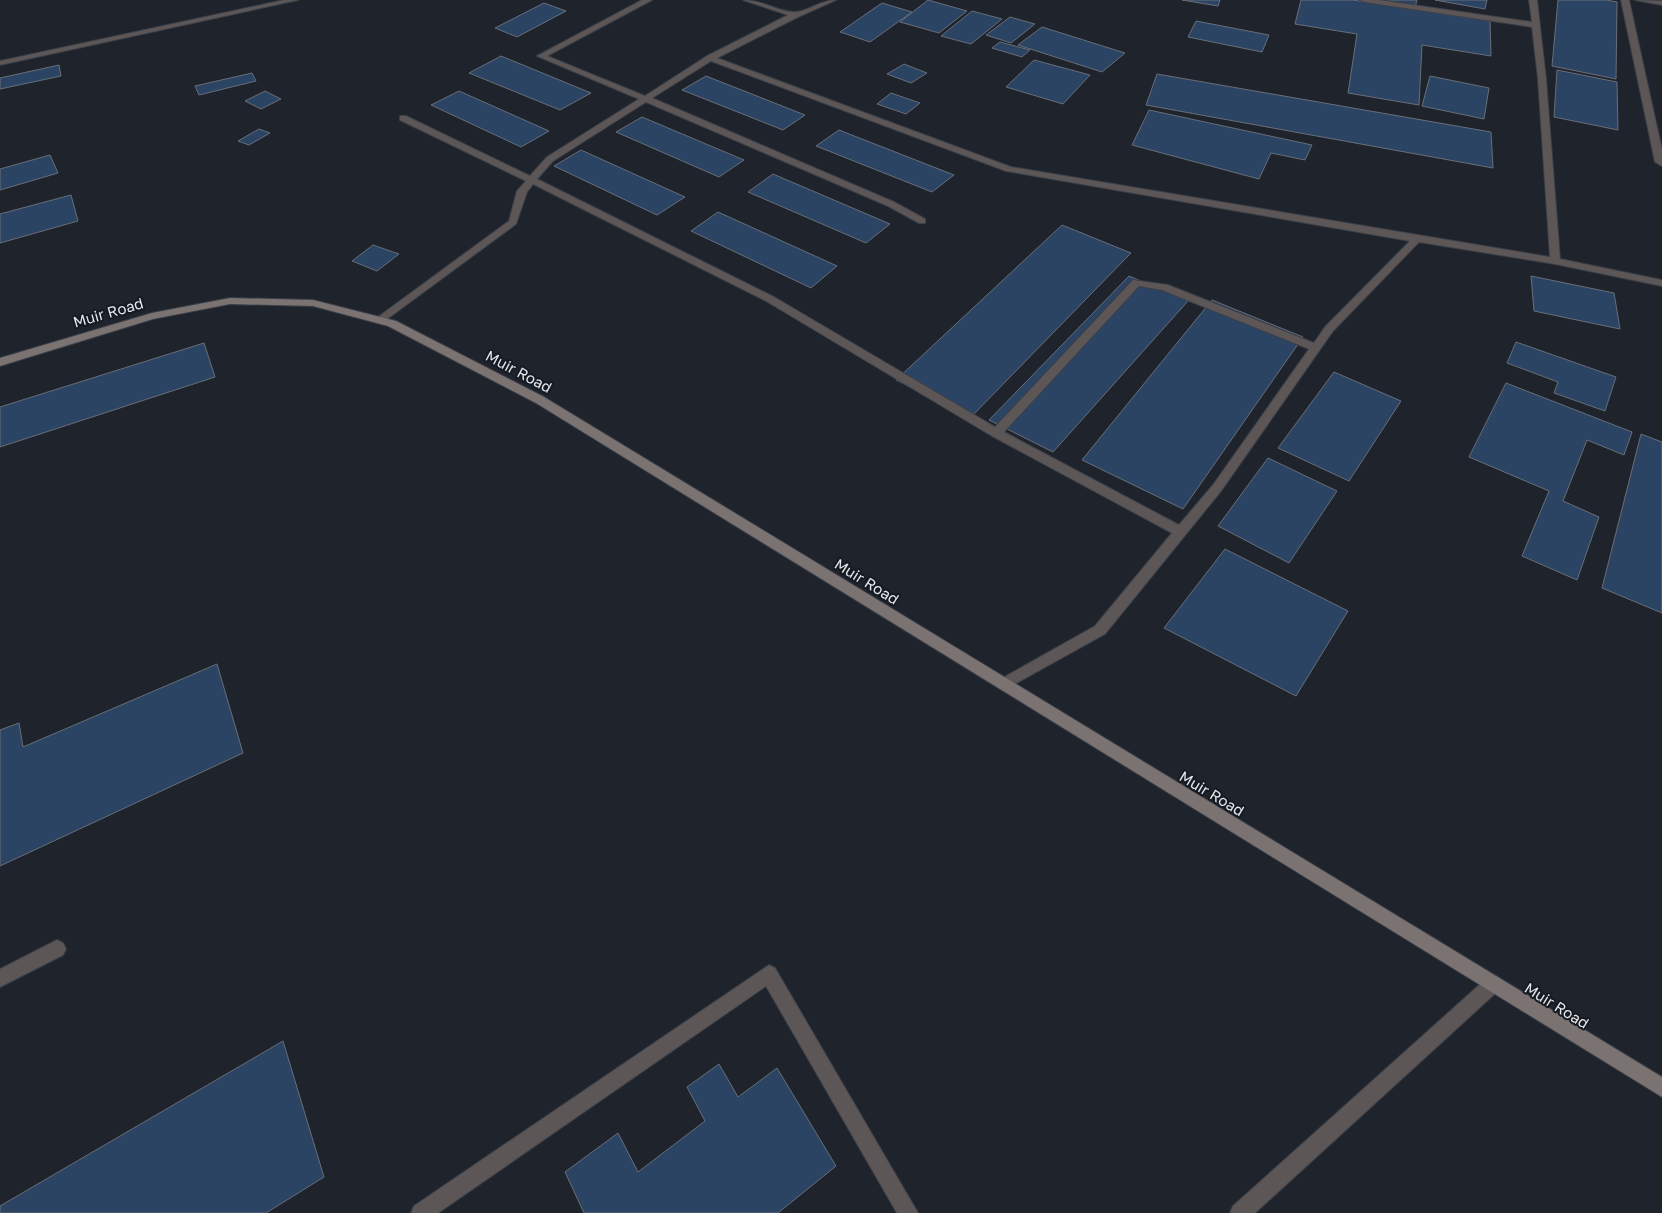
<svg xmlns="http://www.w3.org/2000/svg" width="1662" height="1213" font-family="'Golos Text',sans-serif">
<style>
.building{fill:#2c4464;stroke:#686e78}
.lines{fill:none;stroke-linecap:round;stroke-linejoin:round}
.minor-casing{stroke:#3b3f47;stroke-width:2}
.secondary-casing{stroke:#3b3f47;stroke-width:2}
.minor{fill:#5c5656;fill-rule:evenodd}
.secondary{fill:#7b7272;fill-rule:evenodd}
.labels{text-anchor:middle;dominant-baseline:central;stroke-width:4;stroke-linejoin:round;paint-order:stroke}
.street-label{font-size:15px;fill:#e4e7ed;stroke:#161b22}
</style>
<rect width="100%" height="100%" fill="#1f242c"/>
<g class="building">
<path d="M928 0 967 11 939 33 900 22Z"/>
<path d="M1182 0H1220L1218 6Z"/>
<path d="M1301 0H1353L1490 21 1491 56 1422 45 1419 105 1348 93 1357 34 1295 24Z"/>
<path d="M1378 0H1417L1415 7Z"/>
<path d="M1435 0H1487L1485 9Z"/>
<path d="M1558 0H1606L1617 2 1616 79 1552 66Z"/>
<path d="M544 3 566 11 517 37 495 28Z"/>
<path d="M882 3 912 12 870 42 840 32Z"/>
<path d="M972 11 1002 19 971 44 941 36Z"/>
<path d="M1010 17 1035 24 1011 43 986 35Z"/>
<path d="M1196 21 1269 35 1262 52 1188 37Z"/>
<path d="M1042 27 1125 53 1102 72 1018 45Z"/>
<path d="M1000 42 1030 50 1022 57 992 48Z"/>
<path d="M501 56 591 93 560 110 469 73Z"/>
<path d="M1034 60 1090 75 1063 104 1006 87Z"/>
<path d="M904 64 927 73 911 83 887 74Z"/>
<path d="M59 65 61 76 0 89V78Z"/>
<path d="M1557 70 1617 82 1618 130 1554 117Z"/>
<path d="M252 73 256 81 199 95 195 86Z"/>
<path d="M1157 74 1491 132 1493 168 1146 105Z"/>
<path d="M706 76 805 115 783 130 682 90Z"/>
<path d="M1430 76 1489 88 1484 119 1422 106Z"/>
<path d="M265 91 281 99 261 109 245 101Z"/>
<path d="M459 91 549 131 521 147 431 105Z"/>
<path d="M891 93 920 103 906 114 877 104Z"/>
<path d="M1149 110 1312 145 1305 160 1271 153 1259 179 1132 145Z"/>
<path d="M642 117 744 160 719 177 616 132Z"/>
<path d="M259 129 270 133 249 145 238 141Z"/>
<path d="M839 130 954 175 932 192 816 146Z"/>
<path d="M581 150 685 197 657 215 554 166Z"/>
<path d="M50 155 58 173 0 190V169Z"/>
<path d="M773 174 890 224 866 243 748 192Z"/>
<path d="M71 195 78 221 0 243V214Z"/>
<path d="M718 212 837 266 811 288 691 231Z"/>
<path d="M1062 225 1131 253 971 417 896 380Z"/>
<path d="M373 245 399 254 377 271 352 261Z"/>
<path d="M1129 276 1188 301 1053 452 989 420Z"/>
<path d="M1531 276 1614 293 1620 329 1534 311Z"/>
<path d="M1212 300 1303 337 1183 509 1082 460Z"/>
<path d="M1516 342 1616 377 1605 411 1554 393 1558 382 1507 363Z"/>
<path d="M204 343 215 377 0 447V407Z"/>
<path d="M1334 372 1401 401 1349 481 1278 448Z"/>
<path d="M1506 383 1632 432 1624 455 1587 440 1563 501 1599 517 1577 580 1522 556 1549 491 1469 457Z"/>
<path d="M1641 434 1662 442V613L1602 588Z"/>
<path d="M1268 458 1337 491 1289 563 1218 526Z"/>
<path d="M1225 549 1348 611 1296 696 1164 628Z"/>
<path d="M217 664 243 753 0 866V730L19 723 23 747Z"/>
<path d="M283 1041 324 1177 266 1213H0V1206Z"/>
<path d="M719 1064 738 1097 777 1068 836 1166 778 1213H584L565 1172 618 1133 638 1172 705 1121 687 1087Z"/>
</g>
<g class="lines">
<defs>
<g id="minor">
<path d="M284 0H298L0 65V61Z"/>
<path d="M642 0H652L547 56 645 96 707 56 788 15 743 0C763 0 778 12 794 12 805 13 820 0 836 0L798 17 717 58 1011 167 1550 257 1538 79 1532 27 1364 2 1360 0H1379L1532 22 1529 0H1537L1546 79 1560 259 1662 280V286L1555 264 1419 242 1333 331 1221 491 1105 634 1004 690 999 688 997 684 999 680 1095 626 1172 533 992 436 766 301 533 184 527 192 516 224 383 322H375L374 320 509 221 517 191 526 181 400 120V116H406L530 176 547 157 639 99 537 56ZM711 61 1006 171 1410 241 1325 327 1314 343 1168 285 1133 280 995 427 774 297 537 179 553 161 646 102 888 206 919 223H925V219L894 202 652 98ZM1139 286 1162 290 1309 349 1213 485 1179 525 1004 432Z"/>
<path d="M1621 0H1629L1662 150V166L1655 162Z"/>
<path d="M1635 0 1662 1V5Z"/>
<path d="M57 940 63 943 66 949 63 955 0 987V969Z"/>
<path d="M769 965 775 968 918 1213H897L766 986 438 1213H411L414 1206Z"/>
<path d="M1493 975 1499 978 1502 984 1499 990 1255 1213H1230L1233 1206 1487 978Z"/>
</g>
<path id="secondary" d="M230 298 313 300 396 321 544 397 1662 1077V1097L536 403 388 326 313 306 230 304 153 319 0 366V358L152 313Z"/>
</defs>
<use href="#minor" class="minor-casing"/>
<use href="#secondary" class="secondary-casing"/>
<use href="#minor" class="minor"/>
<use href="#secondary" class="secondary"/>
</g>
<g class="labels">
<g class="street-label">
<text transform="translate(108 312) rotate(-16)">Muir Road</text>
<text transform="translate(519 371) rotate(28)">Muir Road</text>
<text transform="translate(867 581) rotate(32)">Muir Road</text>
<text transform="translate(1212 793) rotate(31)">Muir Road</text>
<text transform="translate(1557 1005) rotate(32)">Muir Road</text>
</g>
</g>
</svg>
